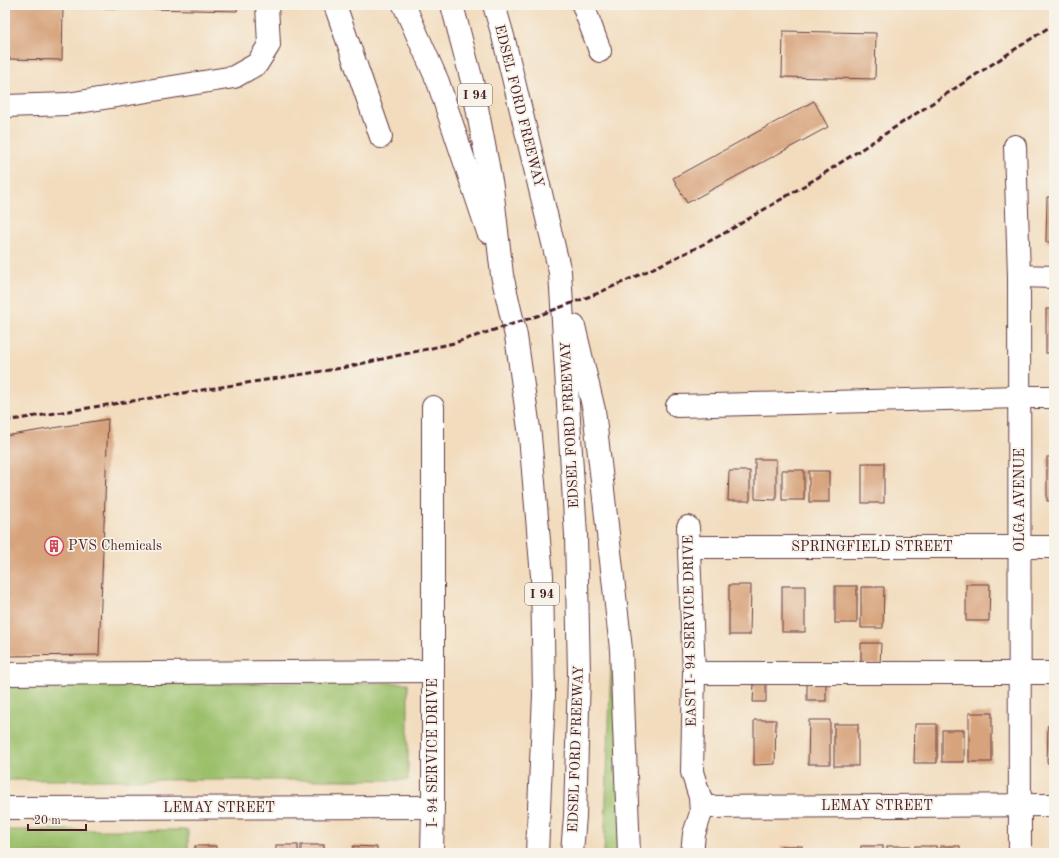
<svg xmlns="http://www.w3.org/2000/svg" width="1059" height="858" font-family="'Old Standard TT',serif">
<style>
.green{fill:#9bc06b;stroke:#72704b}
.building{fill:#d7a37c}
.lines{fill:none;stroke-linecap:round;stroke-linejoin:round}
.minor-casing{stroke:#633b41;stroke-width:24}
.highway-casing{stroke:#633b41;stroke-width:24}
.minor{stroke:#fff;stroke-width:22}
.highway{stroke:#fff;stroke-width:22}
.rail{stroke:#4a1f2b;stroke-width:3;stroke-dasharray:6 3;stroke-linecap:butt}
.labels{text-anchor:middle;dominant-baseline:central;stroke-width:3.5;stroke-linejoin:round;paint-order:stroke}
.shield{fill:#f7f3e8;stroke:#7e5f64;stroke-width:1}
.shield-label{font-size:13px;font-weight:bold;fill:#4a1f2b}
.street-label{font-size:14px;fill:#4a1f2b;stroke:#f7f3e8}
.poi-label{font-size:14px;fill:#4a1f2b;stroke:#f7f3e8;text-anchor:start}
</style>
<rect width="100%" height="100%" fill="#f7f3e8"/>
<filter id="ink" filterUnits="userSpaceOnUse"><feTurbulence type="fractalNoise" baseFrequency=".025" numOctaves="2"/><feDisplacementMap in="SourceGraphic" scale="8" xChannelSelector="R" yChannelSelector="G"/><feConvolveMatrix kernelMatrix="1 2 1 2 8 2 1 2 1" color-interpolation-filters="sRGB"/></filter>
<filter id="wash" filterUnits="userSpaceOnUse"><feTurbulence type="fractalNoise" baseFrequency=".012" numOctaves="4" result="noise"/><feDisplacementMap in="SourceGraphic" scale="16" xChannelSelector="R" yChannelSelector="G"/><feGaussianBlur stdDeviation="0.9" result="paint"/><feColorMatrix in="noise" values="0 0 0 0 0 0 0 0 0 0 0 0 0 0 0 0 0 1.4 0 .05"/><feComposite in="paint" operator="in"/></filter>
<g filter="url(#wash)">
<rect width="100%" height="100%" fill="#f2dcbd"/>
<g class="green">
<path d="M611 663 628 853H604Z"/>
<rect x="5" y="683" width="403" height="97"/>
<rect x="5" y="830" width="183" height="23"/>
</g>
<g id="blocks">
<g class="building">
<path d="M5 5H238L237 11 63 7 62 60 5 59Z"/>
<path d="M783 31 876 33 875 79 782 77Z"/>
<path d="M814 101 828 127 687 203 673 178Z"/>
<path d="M1047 197H1054V242H1046Z"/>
<rect x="1046" y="309" width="8" height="44"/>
<path d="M108 419 99 655 5 656V436Z"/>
<rect x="1047" y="457" width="7" height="44"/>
<path d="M755 459H776V500L755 499Z"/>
<rect x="862" y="463" width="22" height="40"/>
<rect x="782" y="470" width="22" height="30"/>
<path d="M729 471H750V501H728Z"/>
<rect x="809" y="471" width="20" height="31"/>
<path d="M966 584H990L989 621H966Z"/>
<path d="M729 585H751L750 635H729Z"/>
<rect x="782" y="586" width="23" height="46"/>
<rect x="835" y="586" width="22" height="37"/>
<path d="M861 587H884L883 628H861Z"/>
<path d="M861 643H881L880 664H861Z"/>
<path d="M754 683H766V702H753Z"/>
<rect x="807" y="683" width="19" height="18"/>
<rect x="969" y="713" width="23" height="49"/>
<path d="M754 720H776L775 764 754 765Z"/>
<path d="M809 720H830V764H808Z"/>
<rect x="834" y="724" width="24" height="42"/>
<path d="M915 724H937V763H914Z"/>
<path d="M1048 725H1054V763H1047Z"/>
<rect x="942" y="730" width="22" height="32"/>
<rect x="276" y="845" width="22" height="8"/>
<rect x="301" y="845" width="23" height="8"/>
<rect x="195" y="846" width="21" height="7"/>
<path d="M353 846 377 847V853H353Z"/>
<rect x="781" y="846" width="21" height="7"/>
<rect x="861" y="846" width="22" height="7"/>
<rect x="887" y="846" width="23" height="7"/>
<rect x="915" y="846" width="21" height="7"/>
<rect x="941" y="846" width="19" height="7"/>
</g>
</g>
</g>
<g filter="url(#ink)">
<use href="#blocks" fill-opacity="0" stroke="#633b41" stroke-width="1"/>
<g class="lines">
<defs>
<g id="minor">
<path d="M335 5 381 137"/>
<path d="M583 5 600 51"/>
<path d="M5 106 67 104 234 77 257 64 269 45 267 5"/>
<path d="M1015 146 1019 276 1020 853"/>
<path d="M1019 276 1054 277"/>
<path d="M677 406 1019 397H1054"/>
<path d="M688 527 694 673 692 772 700 797 701 813 694 834 692 853"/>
<path d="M689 547H1054"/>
<path d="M694 673H1054"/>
<path d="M5 674 433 671"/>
<path d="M701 807 1054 805"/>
<path d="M5 808 433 807"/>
<path d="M432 853 433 807V407"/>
</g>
<g id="highway">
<path d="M404 5 438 82 488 232"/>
<path d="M452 5 472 81 492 187 502 275 516 336 530 436 542 576 544 695 537 853"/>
<path d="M494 5 503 36 560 272 576 535 579 674 575 816 572 853"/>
<path d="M574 326 594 410 621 649 629 853"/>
</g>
</defs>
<use href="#minor" class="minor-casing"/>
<use href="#highway" class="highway-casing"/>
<use href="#minor" class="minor"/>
<use href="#highway" class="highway"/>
<path class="rail" d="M5 421 342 368 454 343 540 315 596 294 641 274 692 250 723 234 817 178 1054 24"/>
</g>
</g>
<defs>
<symbol id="building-ring" viewBox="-11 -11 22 22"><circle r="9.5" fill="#f7f3e8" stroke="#d1495b" stroke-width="1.5"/><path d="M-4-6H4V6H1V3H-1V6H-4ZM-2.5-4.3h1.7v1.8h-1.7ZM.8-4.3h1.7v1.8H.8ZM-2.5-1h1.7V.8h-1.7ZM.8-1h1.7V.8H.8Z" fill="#d1495b"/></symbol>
</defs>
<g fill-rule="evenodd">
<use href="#building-ring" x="43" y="535" width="22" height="22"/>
</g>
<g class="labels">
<g class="shield">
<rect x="458" y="84" width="34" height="22" rx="3"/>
<rect x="525" y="583" width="34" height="22" rx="3"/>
</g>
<g class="shield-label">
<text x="475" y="95">I 94</text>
<text x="542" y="594">I 94</text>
</g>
<g class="street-label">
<text transform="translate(519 106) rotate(76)">EDSEL FORD FREEWAY</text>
<text transform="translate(570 425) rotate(-93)">EDSEL FORD FREEWAY</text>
<text transform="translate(1020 500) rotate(-90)">OLGA AVENUE</text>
<text x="872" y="547">SPRINGFIELD STREET</text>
<text transform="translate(690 631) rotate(-91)">EAST I- 94 SERVICE DRIVE</text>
<text transform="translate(576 749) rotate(-88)">EDSEL FORD FREEWAY</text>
<text transform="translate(433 753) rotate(-90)">I- 94 SERVICE DRIVE</text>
<text x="877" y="806">LEMAY STREET</text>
<text x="219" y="808">LEMAY STREET</text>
</g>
<g class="poi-label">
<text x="68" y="546">PVS Chemicals</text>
</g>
</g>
<rect width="1059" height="858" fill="none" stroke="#f7f3e8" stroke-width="20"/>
<path d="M28 824v6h58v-6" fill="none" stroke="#4a1f2b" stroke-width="2"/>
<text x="34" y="824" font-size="12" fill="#4a1f2b" stroke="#f7f3e8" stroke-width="3" paint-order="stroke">20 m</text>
</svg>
